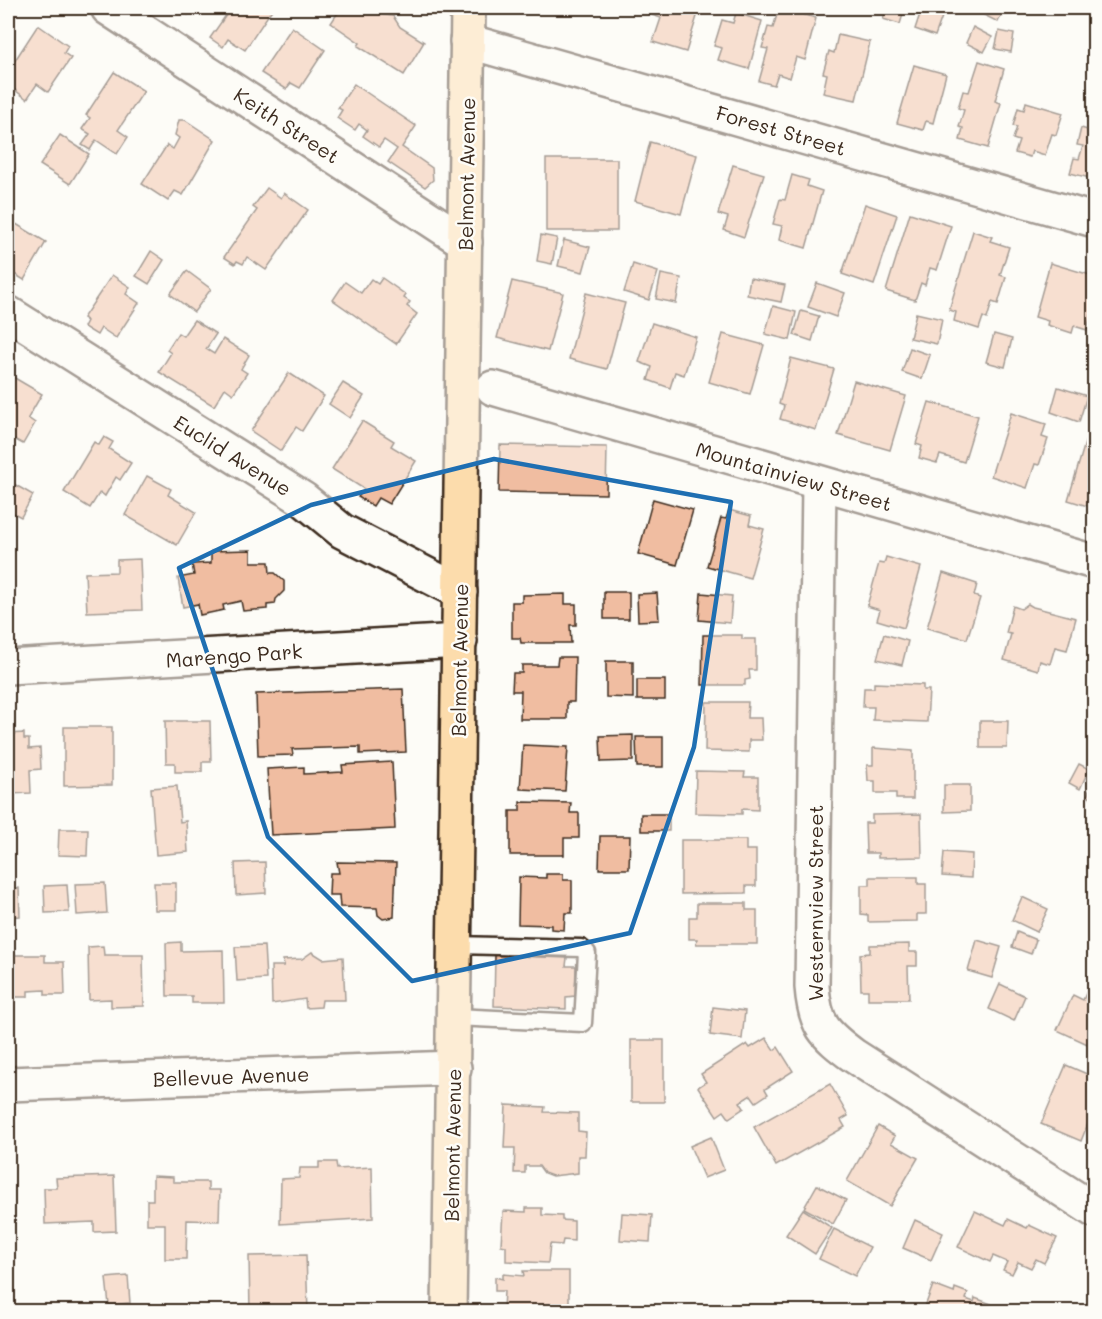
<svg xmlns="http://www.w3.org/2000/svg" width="1102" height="1319" font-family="Mali,sans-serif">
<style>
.building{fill:#f0bda1;stroke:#3b2a1e;stroke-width:1.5}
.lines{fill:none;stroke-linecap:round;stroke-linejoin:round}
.lane-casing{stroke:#3b2a1e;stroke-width:21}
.street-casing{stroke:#3b2a1e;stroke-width:38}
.primary-casing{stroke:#3b2a1e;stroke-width:38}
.lane{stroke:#fdfcf7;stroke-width:16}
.street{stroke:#fdfcf7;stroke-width:33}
.primary{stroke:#fcdcac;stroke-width:33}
.marked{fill:none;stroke:#1f6fb2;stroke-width:4.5;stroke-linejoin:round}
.labels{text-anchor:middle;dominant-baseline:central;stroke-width:5;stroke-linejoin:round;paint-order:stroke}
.street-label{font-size:20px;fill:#3b2a1e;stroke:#fdfcf7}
</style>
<rect width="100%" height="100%" fill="#fdfcf7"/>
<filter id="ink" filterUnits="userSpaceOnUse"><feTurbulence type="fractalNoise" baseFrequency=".0167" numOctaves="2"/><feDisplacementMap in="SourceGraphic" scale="12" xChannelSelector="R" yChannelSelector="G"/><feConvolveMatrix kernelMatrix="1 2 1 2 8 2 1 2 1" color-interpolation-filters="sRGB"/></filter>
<g filter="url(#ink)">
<g class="building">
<path d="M176 8H192L188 15Z"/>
<path d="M231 8H273L245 50 228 39 223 47 210 38Z"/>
<path d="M348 8H369L379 14 393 16 400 27 424 42 404 75 358 46 360 43 331 23 339 11 344 13Z"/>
<path d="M654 8 699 10 686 52 653 42 661 18 652 15Z"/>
<path d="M779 8 816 18 805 60 796 57 790 78 778 74 774 85 759 81 768 49 762 48 768 27 773 28Z"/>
<path d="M887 8H905L900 24 883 19Z"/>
<path d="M922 8 943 14 935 36 915 29Z"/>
<path d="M975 8H1005L998 22 974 10Z"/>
<path d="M736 13 762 21 749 69 718 60 722 48 714 46 722 20 733 23Z"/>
<path d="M38 25 68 46 64 53 71 58 48 92 37 84 27 99 8 85V71Z"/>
<path d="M292 27 325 50 300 88 291 83 286 89 261 73Z"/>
<path d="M973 27 992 37 984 52 966 43Z"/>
<path d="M999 31 1014 34 1011 52 995 49Z"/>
<path d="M838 35 870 42 856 100 823 93 827 74 823 73 829 51 834 53Z"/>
<path d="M979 61 1004 69 995 101 1001 103 988 148 960 140 963 128 959 127 964 110 958 108 963 91 969 92Z"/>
<path d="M914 65 946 74 933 123 926 121 923 130 897 123Z"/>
<path d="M114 72 144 91 118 130 128 137 117 154 96 140 90 150 82 145 90 134 82 129 90 118 86 115Z"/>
<path d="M354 84 416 126 402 147 432 168 433 180 425 187 388 162 397 149 384 140 379 147 363 136 367 130 359 124 355 130 337 118 342 110 338 108Z"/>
<path d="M1026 102 1063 113 1056 135 1052 134 1045 155 1032 151 1030 157 1015 153 1019 141 1013 139 1017 127 1013 126 1018 108 1024 110Z"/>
<path d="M1094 118V179L1070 173 1074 158 1079 159 1083 146 1077 145 1081 128 1091 131Z"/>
<path d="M179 120H185L215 140 183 195 175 191 168 201 142 184 167 145 173 149 179 138 175 135Z"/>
<path d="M60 135 89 154 70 184 40 165Z"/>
<path d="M650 142 697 155 681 214 635 201Z"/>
<rect x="546" y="159" width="71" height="72"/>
<path d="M733 165 764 174 744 237 724 230 728 217 718 214Z"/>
<path d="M792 175 809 180 807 186 822 191 806 248 779 240 782 226 773 224 780 199 785 200Z"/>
<path d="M267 188 281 198 284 193 308 210 266 270 247 257 243 264 237 261 235 264 224 257 257 210 253 207Z"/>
<path d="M865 204 897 215 874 285 842 274Z"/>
<path d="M910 213 951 226 937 270 930 268 925 285 921 283 915 300 886 291Z"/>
<path d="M11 221 46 242 24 280 8 270V227Z"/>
<path d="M973 231 992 237 990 241 1009 247 1000 275 1006 277 998 304 992 302 987 319 983 317 979 329 954 321 956 312 949 310Z"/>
<path d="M541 235 557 238 552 264 537 261Z"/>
<path d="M564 240 590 247 583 272 558 266Z"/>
<path d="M151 251 164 260 149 284 136 276Z"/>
<path d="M1050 263 1094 276V303L1087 330 1074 326 1072 333 1047 325 1048 321 1035 317Z"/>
<path d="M633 264 658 272 649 300 624 292Z"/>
<path d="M187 271 211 289 194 312 170 294Z"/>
<path d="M661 274 681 278 676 303 656 299Z"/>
<path d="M112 275 130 287 126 294 139 303 116 338 101 328 97 335 84 327 87 321 83 318Z"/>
<path d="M382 278 406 295 404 298 410 302 407 306 417 314 396 344 333 300 345 282 361 293 371 279 378 284Z"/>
<path d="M750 278 785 285 781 302 747 295Z"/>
<path d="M512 281 563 293 548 351 497 338Z"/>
<path d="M817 283 845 293 836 317 808 307Z"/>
<path d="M586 293 625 303 607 369 569 359Z"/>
<path d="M773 306 796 312 790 340 765 334Z"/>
<path d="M801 311 819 316 812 341 794 335Z"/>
<path d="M916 313 942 319 937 344 910 338Z"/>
<path d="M194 320 216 334 206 349 214 354 223 339 249 355 241 369 247 373 233 394 225 388 214 406 159 372 171 353 167 350 178 333 183 336Z"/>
<path d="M652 323 696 337 684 375 675 372 670 388 648 380 652 367 639 362Z"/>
<path d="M723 334 764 345 750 394 709 382Z"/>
<path d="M994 334 1012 339 1005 367 986 362Z"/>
<path d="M910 348 930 355 922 379 902 372Z"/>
<path d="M791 358 834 369 816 430 780 419 784 406 779 404Z"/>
<path d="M289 373 324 396 302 431 296 427 281 451 251 431Z"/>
<path d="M13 377 42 394 28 418 35 423 23 444 14 439 8 450V387Z"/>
<path d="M854 381 906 396 890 450 838 435Z"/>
<path d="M343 383 364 396 350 418 329 404Z"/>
<path d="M1058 387 1087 396 1079 422 1051 412Z"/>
<path d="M929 402 978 416 964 462 940 455 937 463 919 458 922 446 916 444Z"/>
<path d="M1011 413 1046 424 1042 437 1048 439 1039 465 1035 464 1027 488 991 476Z"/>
<path d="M362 421 394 441 391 446 416 461 389 504 378 498 373 506 358 497 364 489 332 469Z"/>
<path d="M1088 433 1094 435V508L1068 500Z"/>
<path d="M104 437 113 442 109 449 131 463 120 480 116 477 105 496 100 492 90 508 64 492 94 442 99 445Z"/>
<path d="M500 445 607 447 606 494 499 492Z"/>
<path d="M147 476 171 489 168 495 196 512 177 545 125 515Z"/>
<path d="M12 483 33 495 21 517 8 510V491Z"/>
<path d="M653 499 693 510 677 565 638 554Z"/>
<path d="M729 510 751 516 749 525 764 529 750 578 707 566 721 518 726 519Z"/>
<path d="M8 549H11L13 594H8Z"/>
<path d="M251 550V562H269L270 573H275L284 581V591L276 599 275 604 267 605V609L243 611 241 601 223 605 224 610 200 615 198 604 183 607 178 578 194 575 192 564 211 563V551Z"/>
<path d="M886 557 921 567 904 628 877 620 880 610 867 606 879 563 884 564Z"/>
<path d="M140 559 142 610 87 612 85 573 117 572V560Z"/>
<path d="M943 573 977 584 974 596 980 598 967 639 927 628Z"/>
<rect x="604" y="592" width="25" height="27"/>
<path d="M657 593 659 620 638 621 637 594Z"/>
<path d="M701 593 732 596 730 623 699 620Z"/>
<path d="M565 594V604H576V625H570L571 643H521L520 638H512V602H522V595Z"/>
<path d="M1028 604 1033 607 1076 618 1067 650 1055 647 1050 664 1040 661 1038 670 1004 660 1011 634 1006 633 1013 606 1021 609Z"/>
<path d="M884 634 908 641 902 665 877 659Z"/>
<path d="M703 635H742V639H756V670H749L750 679 745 680V685H702Z"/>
<path d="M558 657H575L574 702H567V719H520L521 691H512L513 673H522V665H557Z"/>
<path d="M606 661H633V698L606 697Z"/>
<rect x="637" y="680" width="28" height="20"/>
<path d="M874 683 923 685V690H929L927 722 873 720 874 707H863L864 688H874Z"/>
<path d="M403 689 406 752 360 754V747L292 749 293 755 258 756 256 694Z"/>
<path d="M706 702H748L747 718H761L762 740H749V752L705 751Z"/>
<path d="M165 721H210L211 762H202V772H175V763H166Z"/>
<path d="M980 721H1008L1007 748H980Z"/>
<path d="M64 727H112V785L64 786Z"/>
<path d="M24 733V739H29V749L40 748 41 769 30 770 31 793 8 794V734Z"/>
<path d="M633 735V761L601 762 600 736Z"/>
<path d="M636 737H663V767H637Z"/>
<path d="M523 745 568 747 565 791 520 789Z"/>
<path d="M873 748 913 751V799H896V793H875V781H868L867 765H873Z"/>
<path d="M392 762 395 829 271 835 267 769 304 767V774L343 772 342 765Z"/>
<path d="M1079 764 1089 769 1080 789 1069 783Z"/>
<path d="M696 771 745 772 744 777H758V810L742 809V814L695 813Z"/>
<path d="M1094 779V799L1087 796Z"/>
<path d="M944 785H970V811L944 812Z"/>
<path d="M177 786 180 822 186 821 188 852 156 855 151 788Z"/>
<path d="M520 802 571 803 570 813H579V838H564V855H510V811H520Z"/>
<rect x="641" y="814" width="28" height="17"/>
<path d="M921 814 922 857 878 858V853H866L865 823H872V815Z"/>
<path d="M59 829H88L87 856 58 855Z"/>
<path d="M600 836H630L629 869H599Z"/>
<path d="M681 840H746V850H756V886H746V893L681 894Z"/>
<path d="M944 852 972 854 971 878 942 876Z"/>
<path d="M265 862 266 893 236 895 235 863Z"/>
<path d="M337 862 396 863 394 917 383 919 378 915 377 908 340 907 339 895H329L330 873H339Z"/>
<path d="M546 874H563V880H572V913H565L564 930 551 929V925L518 924 519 877 546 878Z"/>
<path d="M870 877H918V884H926V914H917V921L868 922V915L861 914V885H870Z"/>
<path d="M105 883 107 913 77 915 75 884Z"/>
<path d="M154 883H176V910H155Z"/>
<path d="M67 885 69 912 45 913 44 886Z"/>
<path d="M19 888 20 916 8 917V889Z"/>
<path d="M1022 897 1048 909 1037 932 1012 920Z"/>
<path d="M697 903H746V910H757V944H696L697 939H689V917H697Z"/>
<path d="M1017 932 1036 940 1031 954 1012 947Z"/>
<path d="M977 940 1001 947 992 978 968 971Z"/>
<path d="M181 942V951L223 950 224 1003H192V996H167L166 943Z"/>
<path d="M909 944V952H917V966H908L909 999H868V990H861L860 954 870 953V945Z"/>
<path d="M103 946 104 955H143L144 1006 111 1007V999L89 1000 88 947Z"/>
<path d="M264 946 266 979 237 981 235 947Z"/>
<path d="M312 952 323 959 343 957 345 1000H322L321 1007 306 1008 305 999 272 1004 271 966H284L283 960 302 959Z"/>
<path d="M11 955H45V962H64L65 995H45V990L28 991V997H11Z"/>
<path d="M495 955 567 958 566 966H576L575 996 566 997V1009L494 1006Z"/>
<path d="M1092 980 1094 981V1047L1057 1030 1073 995 1083 1000Z"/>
<path d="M1000 984 1025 996 1014 1021 989 1009Z"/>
<path d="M713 1007 745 1011 742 1039 710 1035Z"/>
<path d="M766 1038 774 1050 778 1047 793 1071 765 1089 768 1094 756 1102 751 1095 740 1102 744 1108 729 1118 724 1111 717 1116 698 1087 706 1082 701 1074 747 1044 750 1048Z"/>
<rect x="631" y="1040" width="33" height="62"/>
<path d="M1066 1065 1094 1077V1123L1089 1121 1081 1141 1041 1124Z"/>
<path d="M830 1084 848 1116 841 1120 845 1127 776 1166 754 1127Z"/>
<path d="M506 1105 545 1107 544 1112 578 1113V1131L586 1132 585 1156H578V1173L552 1176 544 1173 539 1166H525V1173H514L515 1148H504Z"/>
<path d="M878 1126 895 1136 891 1143 918 1158 890 1206 847 1181Z"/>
<path d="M711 1137 724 1170 704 1178 690 1146Z"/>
<path d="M319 1162H336L337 1169 372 1167 373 1218 280 1224 281 1179 299 1178 300 1168H319Z"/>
<path d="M114 1176 116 1231 94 1232V1222L45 1224 44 1188H57L56 1178Z"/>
<path d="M153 1176 173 1177V1182H208V1190H220L219 1221 187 1220 186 1259H165V1224H147V1200H153Z"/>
<path d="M817 1185 846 1200 833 1224 804 1208Z"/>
<path d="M526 1208H542V1215L562 1216V1220L574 1221V1241L563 1240 562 1245 550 1244 548 1263 506 1261V1246L501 1245 503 1211 526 1212Z"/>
<path d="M803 1209 832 1228 815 1254 786 1235Z"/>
<path d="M975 1211 1005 1225 1008 1219 1027 1228 1029 1225 1057 1238 1044 1263 1036 1259 1031 1268 1018 1262 1012 1274 1003 1270 1007 1262 993 1256 990 1262 958 1247Z"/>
<path d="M622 1213 652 1215 650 1242 620 1240Z"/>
<path d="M915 1220 943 1233 931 1260 903 1248Z"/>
<path d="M834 1229 870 1247 855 1276 819 1259Z"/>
<path d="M306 1255 308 1312H250L249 1256Z"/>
<path d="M523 1271H569V1311L503 1309 504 1291H495V1277L503 1279V1274L524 1276Z"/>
<path d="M128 1276 130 1303 109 1305 106 1278Z"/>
<path d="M933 1285 954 1293 955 1288 968 1293 966 1299 974 1302 975 1298 991 1304 989 1308 996 1312H923Z"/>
</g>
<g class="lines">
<defs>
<path id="lane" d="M455 1017 583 1023 587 953 581 948 456 945"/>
<g id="street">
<path d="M108 8 465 242"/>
<path d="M467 41 1094 220"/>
<path d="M8 313 303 499 342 531 460 592"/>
<path d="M493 388 1094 562"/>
<path d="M819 484 812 987C815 1025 824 1034 854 1056L1094 1210"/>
<path d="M8 667 460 641"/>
<path d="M8 1084 454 1068"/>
</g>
<path id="primary" d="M449 1312 468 8"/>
</defs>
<use href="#lane" class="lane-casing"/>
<use href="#street" class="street-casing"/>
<use href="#primary" class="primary-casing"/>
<use href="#lane" class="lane"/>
<use href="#street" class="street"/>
<use href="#primary" class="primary"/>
</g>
</g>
<path d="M0 0H1102V1319H0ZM494 459 731 502 694 747 630 933 412 981 268 837 179 568 311 505Z" fill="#fdfcf7" fill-opacity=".55" fill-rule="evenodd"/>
<path class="marked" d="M494 459 731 502 694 747 630 933 412 981 268 837 179 568 311 505Z"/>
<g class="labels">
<g class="street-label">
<text transform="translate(287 125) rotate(33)">Keith Street</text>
<text transform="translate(781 130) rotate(16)">Forest Street</text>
<text transform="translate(466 174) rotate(-89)">Belmont Avenue</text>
<text transform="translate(233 455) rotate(32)">Euclid Avenue</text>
<text transform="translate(794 476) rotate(16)">Mountainview Street</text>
<text transform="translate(234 655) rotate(-4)">Marengo Park</text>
<text transform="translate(459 660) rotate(-89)">Belmont Avenue</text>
<text transform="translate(815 903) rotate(-90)">Westernview Street</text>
<text transform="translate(231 1076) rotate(-2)">Bellevue Avenue</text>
<text transform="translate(452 1145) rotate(-89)">Belmont Avenue</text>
</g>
</g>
<rect width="1102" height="1319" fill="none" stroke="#fdfcf7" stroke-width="30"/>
<rect x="15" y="15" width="1072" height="1289" fill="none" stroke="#3b2a1e" stroke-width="2" filter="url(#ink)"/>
</svg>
